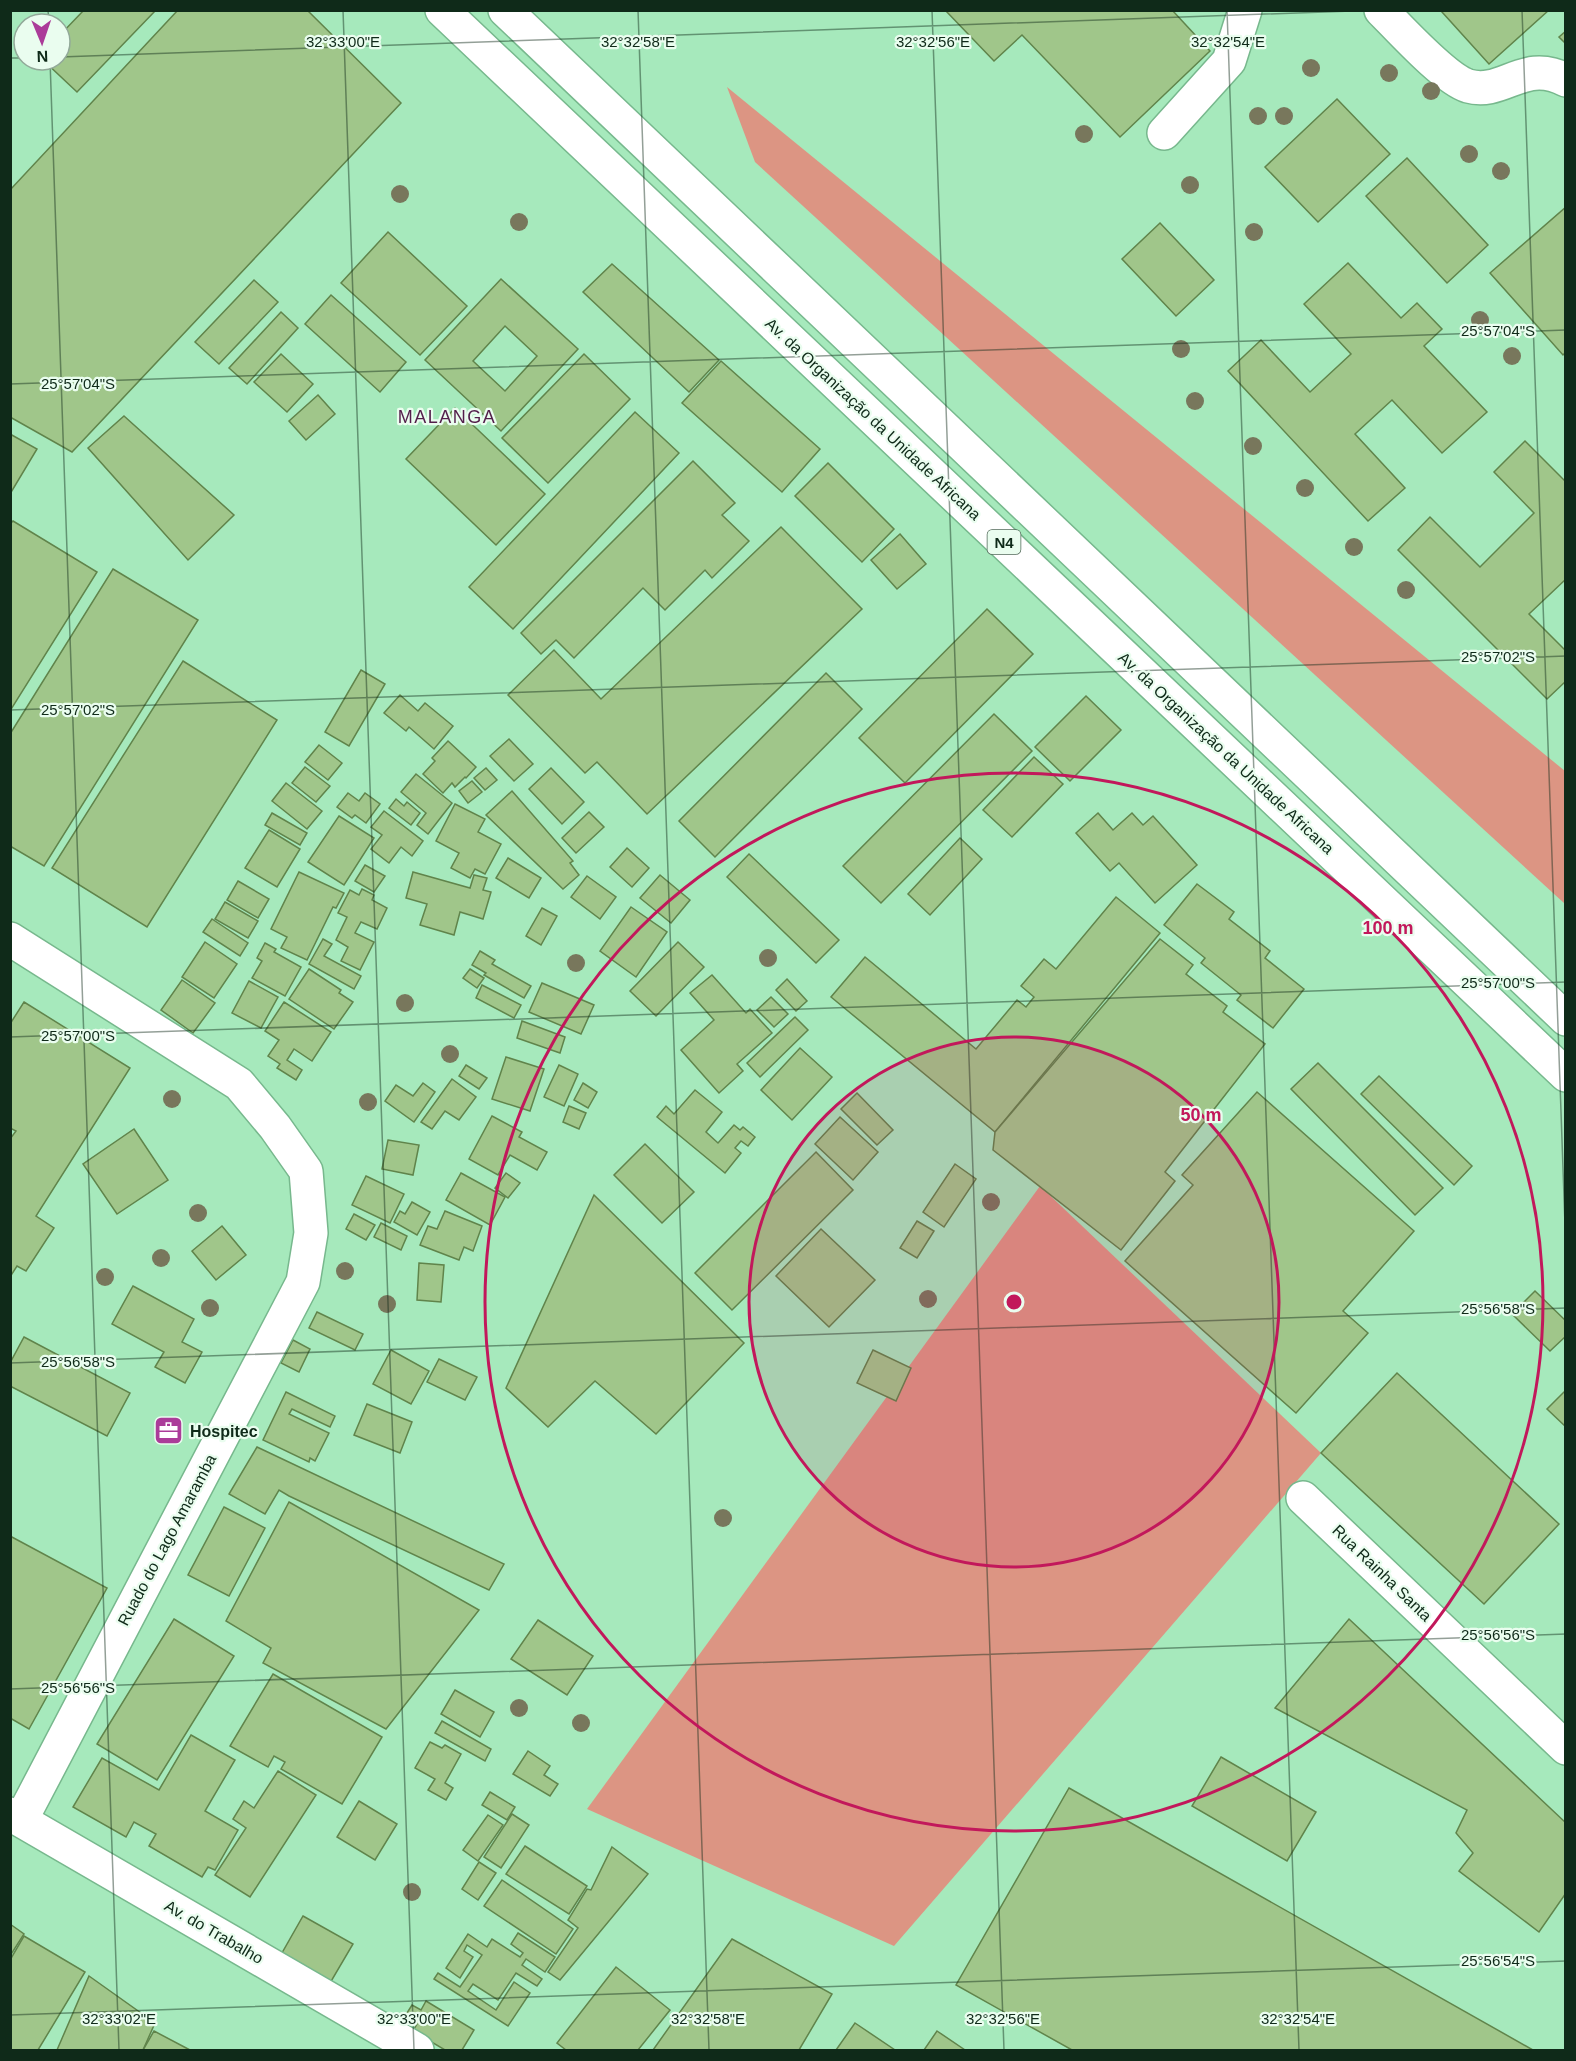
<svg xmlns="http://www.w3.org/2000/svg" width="1576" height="2061" font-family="Arial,sans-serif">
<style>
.green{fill:#dc9583}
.building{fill:#a0c68a;stroke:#60844b;stroke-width:1.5;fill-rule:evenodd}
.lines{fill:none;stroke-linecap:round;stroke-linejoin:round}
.minor-casing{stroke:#77b88d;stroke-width:36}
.major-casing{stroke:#77b88d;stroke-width:36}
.highway-casing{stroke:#77b88d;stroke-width:36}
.minor{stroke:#fff;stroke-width:33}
.major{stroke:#fff;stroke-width:33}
.highway{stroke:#fff;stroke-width:33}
.tree{fill:#78775c}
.ticks{fill:none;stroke:#0f2a19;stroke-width:1.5;stroke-opacity:0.45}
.ring{fill:none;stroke:#c2185b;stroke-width:3}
.labels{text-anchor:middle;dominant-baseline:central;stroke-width:4.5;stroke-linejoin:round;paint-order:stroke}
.shield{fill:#eafdef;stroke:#516959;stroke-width:1.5}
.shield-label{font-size:15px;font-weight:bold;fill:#0f2a19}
.street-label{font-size:16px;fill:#0f2a19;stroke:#eafdef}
.poi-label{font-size:16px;font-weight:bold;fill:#0f2a19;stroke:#eafdef;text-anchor:start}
.neighbourhood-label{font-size:18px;letter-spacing:1.5px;fill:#531e4b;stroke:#eafdef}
.ticks-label{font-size:15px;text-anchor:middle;fill:#0f2a19;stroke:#eafdef;stroke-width:4.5;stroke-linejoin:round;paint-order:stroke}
.centre{fill:#c2185b;stroke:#eafdef;stroke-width:3}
.ring-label{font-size:18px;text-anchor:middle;font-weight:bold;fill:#c2185b;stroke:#eafdef;stroke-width:4.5;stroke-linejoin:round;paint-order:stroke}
</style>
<rect width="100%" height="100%" fill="#a6e9bc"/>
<g class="green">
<path d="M727 87 1565 771V904L755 162Z"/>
<path d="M1040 1186 1321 1453 894 1946 587 1809Z"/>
</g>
<g class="building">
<path d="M84 10H156L77 92 43 60H60V35Z"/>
<path d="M178 10H307L401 103 72 452 10 417V190Z"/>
<path d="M945 10H1172L1210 51 1120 137 1022 35 994 61Z"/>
<path d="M1444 10H1549L1489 64 1442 12Z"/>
<path d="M1566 31V44L1559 37Z"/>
<path d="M1337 99 1390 154 1318 222 1265 167Z"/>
<path d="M1407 158 1488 245 1447 283 1366 196Z"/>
<path d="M1566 207V352L1563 355 1490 273Z"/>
<path d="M1160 223 1214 280 1176 316 1122 259Z"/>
<path d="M388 232 467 306 420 355 341 283Z"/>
<path d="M1348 263 1401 318 1417 303 1442 329 1424 346 1487 412 1442 453 1392 400 1355 434 1405 488 1368 521 1228 371 1261 340 1310 392 1351 354 1304 304Z"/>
<path d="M612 264 719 360 689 392 583 292Z"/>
<path d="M501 279 578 349 501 431 425 360ZM505 326 537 356 505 391 473 361Z"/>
<path d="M254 280 278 302 219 364 195 342Z"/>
<path d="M331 295 406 362 380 392 305 324Z"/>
<path d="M281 312 298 328 247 384 229 368Z"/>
<path d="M281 354 313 384 287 412 254 382Z"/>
<path d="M584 354 630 399 548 483 502 438Z"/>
<path d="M721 361 820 449 782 492 682 403Z"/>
<path d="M318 395 335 414 306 440 289 421Z"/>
<path d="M455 408 545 494 496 545 406 459Z"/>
<path d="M635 412 679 453 513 629 469 587Z"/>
<path d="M124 416 234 515 188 560 88 448Z"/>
<path d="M10 434 37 449 10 494Z"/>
<path d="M1525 441 1566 482V579L1529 614 1566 651V681L1547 699 1398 550 1430 517 1480 567 1534 513 1494 472Z"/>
<path d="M693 461 735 503 722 515 749 541 712 578 705 570 665 610 643 588 574 658 556 640 541 654 521 633Z"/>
<path d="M828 463 894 529 862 562 795 496Z"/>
<path d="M13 521 97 572 10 711V524Z"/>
<path d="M781 527 862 609 647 814 597 762 585 773 508 695 554 650 601 699Z"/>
<path d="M900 534 926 564 897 589 871 560Z"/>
<path d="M113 569 198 620 44 866 10 846V734Z"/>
<path d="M987 609 1033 654 905 783 859 738Z"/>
<path d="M183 661 277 720 147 927 52 868Z"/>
<path d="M361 670 385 684 349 746 325 732Z"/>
<path d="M826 673 862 709 715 857 679 821Z"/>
<path d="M400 695 418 711 425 703 453 726 434 749 409 727 406 731 384 713Z"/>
<path d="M1086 696 1121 730 1070 781 1035 747Z"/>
<path d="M994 714 1032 751 881 903 843 866Z"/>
<path d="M509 739 533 764 514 781 490 756Z"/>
<path d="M448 741 476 767 466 778 465 777 455 787 452 783 443 793 423 774 435 761 432 758Z"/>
<path d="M319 745 342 763 328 780 305 762Z"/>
<path d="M1034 757 1063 784 1012 837 983 810Z"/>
<path d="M305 767 330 786 316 802 292 783Z"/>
<path d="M486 768 497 780 485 790 474 778Z"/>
<path d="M551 768 584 802 562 824 529 789Z"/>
<path d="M416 774 452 803 428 834 417 825 426 813 401 792Z"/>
<path d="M472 781 482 792 468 803 459 791Z"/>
<path d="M286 783 322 811 307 829 272 801Z"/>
<path d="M512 791 573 861 570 863 579 875 563 889 486 815Z"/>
<path d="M348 793 359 801 365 793 380 804 366 823 355 815 352 818 337 807Z"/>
<path d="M396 799 404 806 407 802 420 813 411 825 389 808Z"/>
<path d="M455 804 485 819 478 832 501 844 485 874 475 869 470 878 451 868 459 853 436 841Z"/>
<path d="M384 811 423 841 412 856 401 847 389 863 371 849 382 835 371 827Z"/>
<path d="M589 812 604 827 576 853 562 838Z"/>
<path d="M272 813 307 833 300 845 265 825Z"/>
<path d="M1098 813 1113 830 1132 813 1143 825 1153 816 1197 865 1155 903 1119 863 1110 871 1076 833Z"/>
<path d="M339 816 374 838 344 885 308 862Z"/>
<path d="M269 830 300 849 277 887 245 868Z"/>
<path d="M960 838 982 859 930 915 908 894Z"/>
<path d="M627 848 649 868 632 887 610 867Z"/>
<path d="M749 854 839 940 816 963 727 877Z"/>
<path d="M508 858 541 878 529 898 496 878Z"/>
<path d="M365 865 385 876 374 892 355 881Z"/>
<path d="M299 872 344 893 336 908 333 907 307 960 281 948 287 937 271 929Z"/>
<path d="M413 872 470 888 474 875 487 878 483 890 491 892 483 919 460 912 454 935 420 925 427 904 406 898Z"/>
<path d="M660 875 690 900 671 923 640 898Z"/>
<path d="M587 876 616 897 600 919 571 897Z"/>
<path d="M238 881 269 899 258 918 227 900Z"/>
<path d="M1197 884 1234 912 1229 919 1270 951 1265 958 1304 989 1273 1028 1237 1000 1241 995 1201 963 1205 958 1164 925Z"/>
<path d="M362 889 374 895 372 900 387 908 377 929 361 922 355 933 374 942 360 970 341 961 348 947 336 940 347 917 338 913 350 890 359 895Z"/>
<path d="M1116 897 1160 933 995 1132 831 997 865 957 976 1049 1017 1000 1026 1007 1034 997 1021 986 1044 959 1056 969Z"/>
<path d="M225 902 258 921 248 938 215 919Z"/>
<path d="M631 907 667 932 636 977 600 951Z"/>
<path d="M542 908 557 916 541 945 526 936Z"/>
<path d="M212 919 248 943 240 956 203 932Z"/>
<path d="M323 939 332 944 324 956 361 976 354 989 309 964Z"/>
<path d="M1160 939 1193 965 1186 974 1227 1006 1223 1012 1265 1044 1165 1172 1175 1181 1121 1250 993 1150 995 1132Z"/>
<path d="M205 942 237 964 214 998 182 977Z"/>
<path d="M678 942 704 967 656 1016 630 991Z"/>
<path d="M265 943 276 949 274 952 301 967 285 996 252 978 262 961 257 958Z"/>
<path d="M480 951 495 960 492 964 531 986 524 998 484 975 486 973 472 965Z"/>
<path d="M309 969 341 990 339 993 353 1002 334 1029 289 999Z"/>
<path d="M470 969 484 978 477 988 463 978Z"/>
<path d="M712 975 746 1013 750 1009 772 1033 737 1064 743 1071 719 1093 681 1050 714 1020 690 993Z"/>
<path d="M787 979 807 1001 796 1011 776 990Z"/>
<path d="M182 980 215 1003 193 1033 161 1010Z"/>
<path d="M249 981 278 997 261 1028 232 1013Z"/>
<path d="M542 983 594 1005 581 1034 529 1012Z"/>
<path d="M482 985 521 1005 514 1018 476 998Z"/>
<path d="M771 997 788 1014 774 1027 757 1010Z"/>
<path d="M24 1002 130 1068 36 1216 54 1228 26 1271 17 1266 10 1277V1139L16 1131 10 1128V1024Z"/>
<path d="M284 1002 331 1032 312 1061 294 1049 287 1060 302 1070 296 1080 277 1068 280 1064 268 1056 279 1040 265 1031Z"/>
<path d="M795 1017 808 1030 760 1077 747 1063Z"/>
<path d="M522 1021 565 1037 560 1053 517 1038Z"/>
<path d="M800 1048 832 1077 792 1120 761 1090Z"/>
<path d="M506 1057 544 1069 530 1111 492 1099Z"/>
<path d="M1318 1063 1443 1188 1415 1215 1291 1089Z"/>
<path d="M466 1065 487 1078 479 1089 459 1076Z"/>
<path d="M559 1065 578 1074 564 1106 544 1097Z"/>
<path d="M1379 1076 1472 1166 1454 1185 1361 1094Z"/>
<path d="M452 1079 476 1097 459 1120 445 1111 432 1129 421 1122Z"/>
<path d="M423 1083 435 1092 414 1122 385 1101 396 1085 413 1096Z"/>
<path d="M583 1083 597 1092 588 1108 574 1100Z"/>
<path d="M695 1090 722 1112 706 1132 718 1143 734 1125 740 1130 743 1127 755 1137 748 1146 741 1141 735 1148 741 1153 725 1173 657 1117 666 1106 674 1114Z"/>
<path d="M1257 1092 1414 1231 1343 1311 1368 1333 1296 1413 1125 1261 1193 1185 1182 1175Z"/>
<path d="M857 1093 893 1130 877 1145 841 1109Z"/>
<path d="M569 1106 586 1113 579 1129 563 1122Z"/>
<path d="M492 1116 522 1132 519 1137 547 1152 537 1170 510 1155 498 1175 469 1159Z"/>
<path d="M840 1117 878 1152 853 1180 815 1144Z"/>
<path d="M134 1129 168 1180 117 1214 83 1164Z"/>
<path d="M388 1140 419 1145 413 1175 382 1169Z"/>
<path d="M645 1144 694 1192 662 1223 614 1175Z"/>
<path d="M816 1152 853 1190 732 1310 695 1273Z"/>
<path d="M955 1164 976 1179 944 1227 923 1212Z"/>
<path d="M461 1173 505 1197 490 1225 446 1200Z"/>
<path d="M506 1173 520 1183 508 1198 495 1188Z"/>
<path d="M366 1176 404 1194 390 1223 352 1205Z"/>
<path d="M594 1195 744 1343 656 1434 595 1381 548 1427 506 1388Z"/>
<path d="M412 1202 430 1212 417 1235 394 1222 400 1211 405 1214Z"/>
<path d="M445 1211 482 1226 473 1251 464 1247 459 1260 420 1245 428 1226 437 1229Z"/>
<path d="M354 1214 375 1225 366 1240 346 1229Z"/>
<path d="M917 1221 934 1231 917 1258 900 1248Z"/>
<path d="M381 1223 407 1236 401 1250 374 1237Z"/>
<path d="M222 1226 246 1255 216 1280 192 1251Z"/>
<path d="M821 1229 875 1280 829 1327 776 1276Z"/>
<path d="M419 1263 444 1265 441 1302 417 1300Z"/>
<path d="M133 1286 194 1319 182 1342 202 1352 185 1383 155 1367 164 1352 112 1324Z"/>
<path d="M1535 1291 1566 1321V1336L1550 1351 1512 1314Z"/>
<path d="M317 1312 363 1334 355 1350 309 1328Z"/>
<path d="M24 1337 130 1393 107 1436 10 1386V1363Z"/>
<path d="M293 1340 310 1349 299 1372 281 1363Z"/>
<path d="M391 1350 429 1371 411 1404 373 1384Z"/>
<path d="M873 1350 911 1368 896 1401 857 1383Z"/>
<path d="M439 1359 477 1377 465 1400 427 1382Z"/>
<path d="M1397 1373 1559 1524 1484 1604 1321 1453Z"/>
<path d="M1566 1390V1427L1547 1409Z"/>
<path d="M286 1392 335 1416 330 1427 292 1409 289 1414 329 1433 315 1461 310 1458 309 1462 263 1440Z"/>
<path d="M367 1404 412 1422 400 1453 354 1435Z"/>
<path d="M257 1447 504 1564 489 1590 289 1496 279 1490 265 1514 229 1494Z"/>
<path d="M289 1502 479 1610 386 1729 263 1663 271 1648 226 1621Z"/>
<path d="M224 1507 265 1528 229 1596 188 1575Z"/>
<path d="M10 1536 107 1588 29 1729 10 1718Z"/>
<path d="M174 1619 234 1656 157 1780 97 1744Z"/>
<path d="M1349 1619 1566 1823V1893L1539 1932 1459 1871 1473 1853 1456 1833 1467 1810 1275 1708Z"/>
<path d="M538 1620 593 1656 567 1695 511 1659Z"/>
<path d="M273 1674 382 1737 342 1804 281 1769 285 1762 274 1756 268 1767 230 1746Z"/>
<path d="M455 1690 494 1712 480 1737 441 1714Z"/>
<path d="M442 1721 491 1749 485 1761 435 1733Z"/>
<path d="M191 1735 235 1760 205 1811 238 1830 215 1870 208 1867 202 1877 149 1846 156 1834 134 1822 126 1837 73 1807 102 1758 159 1790Z"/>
<path d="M430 1742 442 1748 445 1745 461 1754 445 1783 453 1788 446 1800 428 1790 435 1779 415 1768Z"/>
<path d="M528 1751 550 1766 544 1775 558 1784 550 1796 513 1774Z"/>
<path d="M1221 1757 1316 1812 1287 1861 1192 1806Z"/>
<path d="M278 1771 316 1795 250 1897 215 1875 246 1828 233 1819 244 1801 254 1808Z"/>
<path d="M1069 1788 1533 2050H1072L956 1985Z"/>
<path d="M490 1792 515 1807 507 1820 482 1805Z"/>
<path d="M359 1801 397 1824 375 1860 337 1837Z"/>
<path d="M512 1814 529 1825 501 1868 484 1857Z"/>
<path d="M488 1815 503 1825 478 1861 463 1850Z"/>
<path d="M525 1846 587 1886 569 1914 506 1874Z"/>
<path d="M612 1847 648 1874 560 1980 548 1972 578 1928 568 1920 587 1889 591 1890Z"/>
<path d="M479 1862 496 1873 478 1900 462 1889Z"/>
<path d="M502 1880 573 1929 556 1954 484 1906Z"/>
<path d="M303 1916 353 1944 323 1995 274 1967Z"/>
<path d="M10 1924 24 1934 10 1956Z"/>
<path d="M518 1933 555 1957 545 1972 526 1959 522 1965 542 1979 537 1986 516 1973 498 2000 473 1984 468 1991 496 2010 514 1982 530 1993 508 2026 434 1979 438 1973 460 1987 482 1955 467 1945 464 1951 473 1957 460 1978 446 1968 468 1934 487 1947 492 1939 520 1957 523 1953 511 1944Z"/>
<path d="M24 1936 85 1972 38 2050H10V1960Z"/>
<path d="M732 1939 832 1994 799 2050H653Z"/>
<path d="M616 1967 670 2010 638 2050H566L557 2043Z"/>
<path d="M89 1976 155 2023 143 2050H57Z"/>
<path d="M426 2001 474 2030 462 2050H445L413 2031 417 2024 405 2016 412 2005 421 2010Z"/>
<path d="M855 2023 895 2050H836Z"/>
<path d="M154 2031 190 2050H143Z"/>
<path d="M937 2031 965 2050H924Z"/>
</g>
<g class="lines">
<defs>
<g id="minor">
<path d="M1381 10C1400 29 1445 79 1468 86 1504 96 1523 58 1566 80"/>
<path d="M1164 133 1229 61 1245 10"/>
<path d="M10 939 239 1084 275 1127 306 1171 311 1233 303 1282 21 1820"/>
<path d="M1303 1498 1566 1748"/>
</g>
<path id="major" d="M10 1814 417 2050"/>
<g id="highway">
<path d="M442 10 1566 1075"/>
<path d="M505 10 1566 1019"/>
</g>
</defs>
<use href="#minor" class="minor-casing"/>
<use href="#major" class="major-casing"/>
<use href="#highway" class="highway-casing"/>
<use href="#minor" class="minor"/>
<use href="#major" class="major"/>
<use href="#highway" class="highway"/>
</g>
<g class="tree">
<circle cx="1311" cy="68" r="9"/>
<circle cx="1389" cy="73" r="9"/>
<circle cx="1431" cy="91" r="9"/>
<circle cx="1258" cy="116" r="9"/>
<circle cx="1284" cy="116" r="9"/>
<circle cx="1084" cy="134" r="9"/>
<circle cx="1469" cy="154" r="9"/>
<circle cx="1501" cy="171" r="9"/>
<circle cx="1190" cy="185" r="9"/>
<circle cx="400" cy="194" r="9"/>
<circle cx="519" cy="222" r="9"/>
<circle cx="1254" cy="232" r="9"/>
<circle cx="1480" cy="320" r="9"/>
<circle cx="1181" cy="349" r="9"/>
<circle cx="1512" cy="356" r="9"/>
<circle cx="1195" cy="401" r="9"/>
<circle cx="1253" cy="446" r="9"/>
<circle cx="1305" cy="488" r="9"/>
<circle cx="1354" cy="547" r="9"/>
<circle cx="1406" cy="590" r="9"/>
<circle cx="768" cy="958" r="9"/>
<circle cx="576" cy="963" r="9"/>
<circle cx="405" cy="1003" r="9"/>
<circle cx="450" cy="1054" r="9"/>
<circle cx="172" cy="1099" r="9"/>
<circle cx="368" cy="1102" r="9"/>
<circle cx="991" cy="1202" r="9"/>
<circle cx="198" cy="1213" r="9"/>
<circle cx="161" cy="1258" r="9"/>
<circle cx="345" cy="1271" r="9"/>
<circle cx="105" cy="1277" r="9"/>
<circle cx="928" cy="1299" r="9"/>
<circle cx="387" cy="1304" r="9"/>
<circle cx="210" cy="1308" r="9"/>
<circle cx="723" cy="1518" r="9"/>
<circle cx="519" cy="1708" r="9"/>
<circle cx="581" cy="1723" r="9"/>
<circle cx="412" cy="1892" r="9"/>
</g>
<path class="ticks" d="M48 10 49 24M343 10 414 2050M638 10 709 2050M932 10 1004 2050M1227 10 1299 2050M1522 10 1566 1253M60 57 1379 10M10 58H24M50 60 119 2050M10 384 1566 330M10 710 1566 656M10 1037 1566 982M10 1363 1566 1308M10 1689 1566 1634M10 2015 1566 1961"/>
<circle cx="1014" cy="1302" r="265" fill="#c2185b" fill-opacity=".12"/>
<g class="ring">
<circle cx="1014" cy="1302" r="265"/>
<circle cx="1014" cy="1302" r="529"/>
</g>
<defs>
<symbol id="office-square" viewBox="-11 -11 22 22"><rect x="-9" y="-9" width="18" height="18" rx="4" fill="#ab3c99" stroke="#eafdef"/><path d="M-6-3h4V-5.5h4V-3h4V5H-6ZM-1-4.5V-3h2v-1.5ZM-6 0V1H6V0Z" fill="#fff"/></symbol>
</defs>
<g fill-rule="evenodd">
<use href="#office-square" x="152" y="1414" width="33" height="33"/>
</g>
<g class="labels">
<rect class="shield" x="987.5" y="530" width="33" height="24" rx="4.5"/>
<g class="shield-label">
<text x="1004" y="542">N4</text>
</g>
<g class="street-label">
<text transform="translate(873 419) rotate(43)">Av. da Organização da Unidade Africana</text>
<text transform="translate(1226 753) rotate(43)">Av. da Organização da Unidade Africana</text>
<text transform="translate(167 1540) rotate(-62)">Ruado do Lago Amaramba</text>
<text transform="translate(1382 1573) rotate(44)">Rua Rainha Santa</text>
<text transform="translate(214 1932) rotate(30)">Av. do Trabalho</text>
</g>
<g class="poi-label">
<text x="190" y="1431">Hospitec</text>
</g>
<g class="neighbourhood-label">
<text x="447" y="417">MALANGA</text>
</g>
</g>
<g class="ticks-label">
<text x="343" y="47">32°33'00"E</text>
<text x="638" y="47">32°32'58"E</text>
<text x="933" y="47">32°32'56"E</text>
<text x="1228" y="47">32°32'54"E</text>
<text x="1498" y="336">25°57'04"S</text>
<text x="78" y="389">25°57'04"S</text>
<text x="1498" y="662">25°57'02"S</text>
<text x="78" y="715">25°57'02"S</text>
<text x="1498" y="988">25°57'00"S</text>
<text x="78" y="1041">25°57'00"S</text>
<text x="1498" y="1314">25°56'58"S</text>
<text x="78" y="1367">25°56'58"S</text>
<text x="1498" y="1640">25°56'56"S</text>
<text x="78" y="1693">25°56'56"S</text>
<text x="1498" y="1966">25°56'54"S</text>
<text x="119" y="2024">32°33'02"E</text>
<text x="414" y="2024">32°33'00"E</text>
<text x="708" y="2024">32°32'58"E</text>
<text x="1003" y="2024">32°32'56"E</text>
<text x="1298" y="2024">32°32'54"E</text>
</g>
<circle cx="1014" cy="1302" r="9" class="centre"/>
<g class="ring-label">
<text x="1388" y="934">100 m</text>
<text x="1201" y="1121">50 m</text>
</g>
<rect width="1576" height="2061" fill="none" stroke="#0f2a19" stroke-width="24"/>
<g transform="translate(42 42) rotate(178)"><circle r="28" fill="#eafdef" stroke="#92a999" stroke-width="1.5"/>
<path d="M0-4.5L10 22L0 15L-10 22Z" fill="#ab3c99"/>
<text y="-9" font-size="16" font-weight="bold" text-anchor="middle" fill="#0f2a19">N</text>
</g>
</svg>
